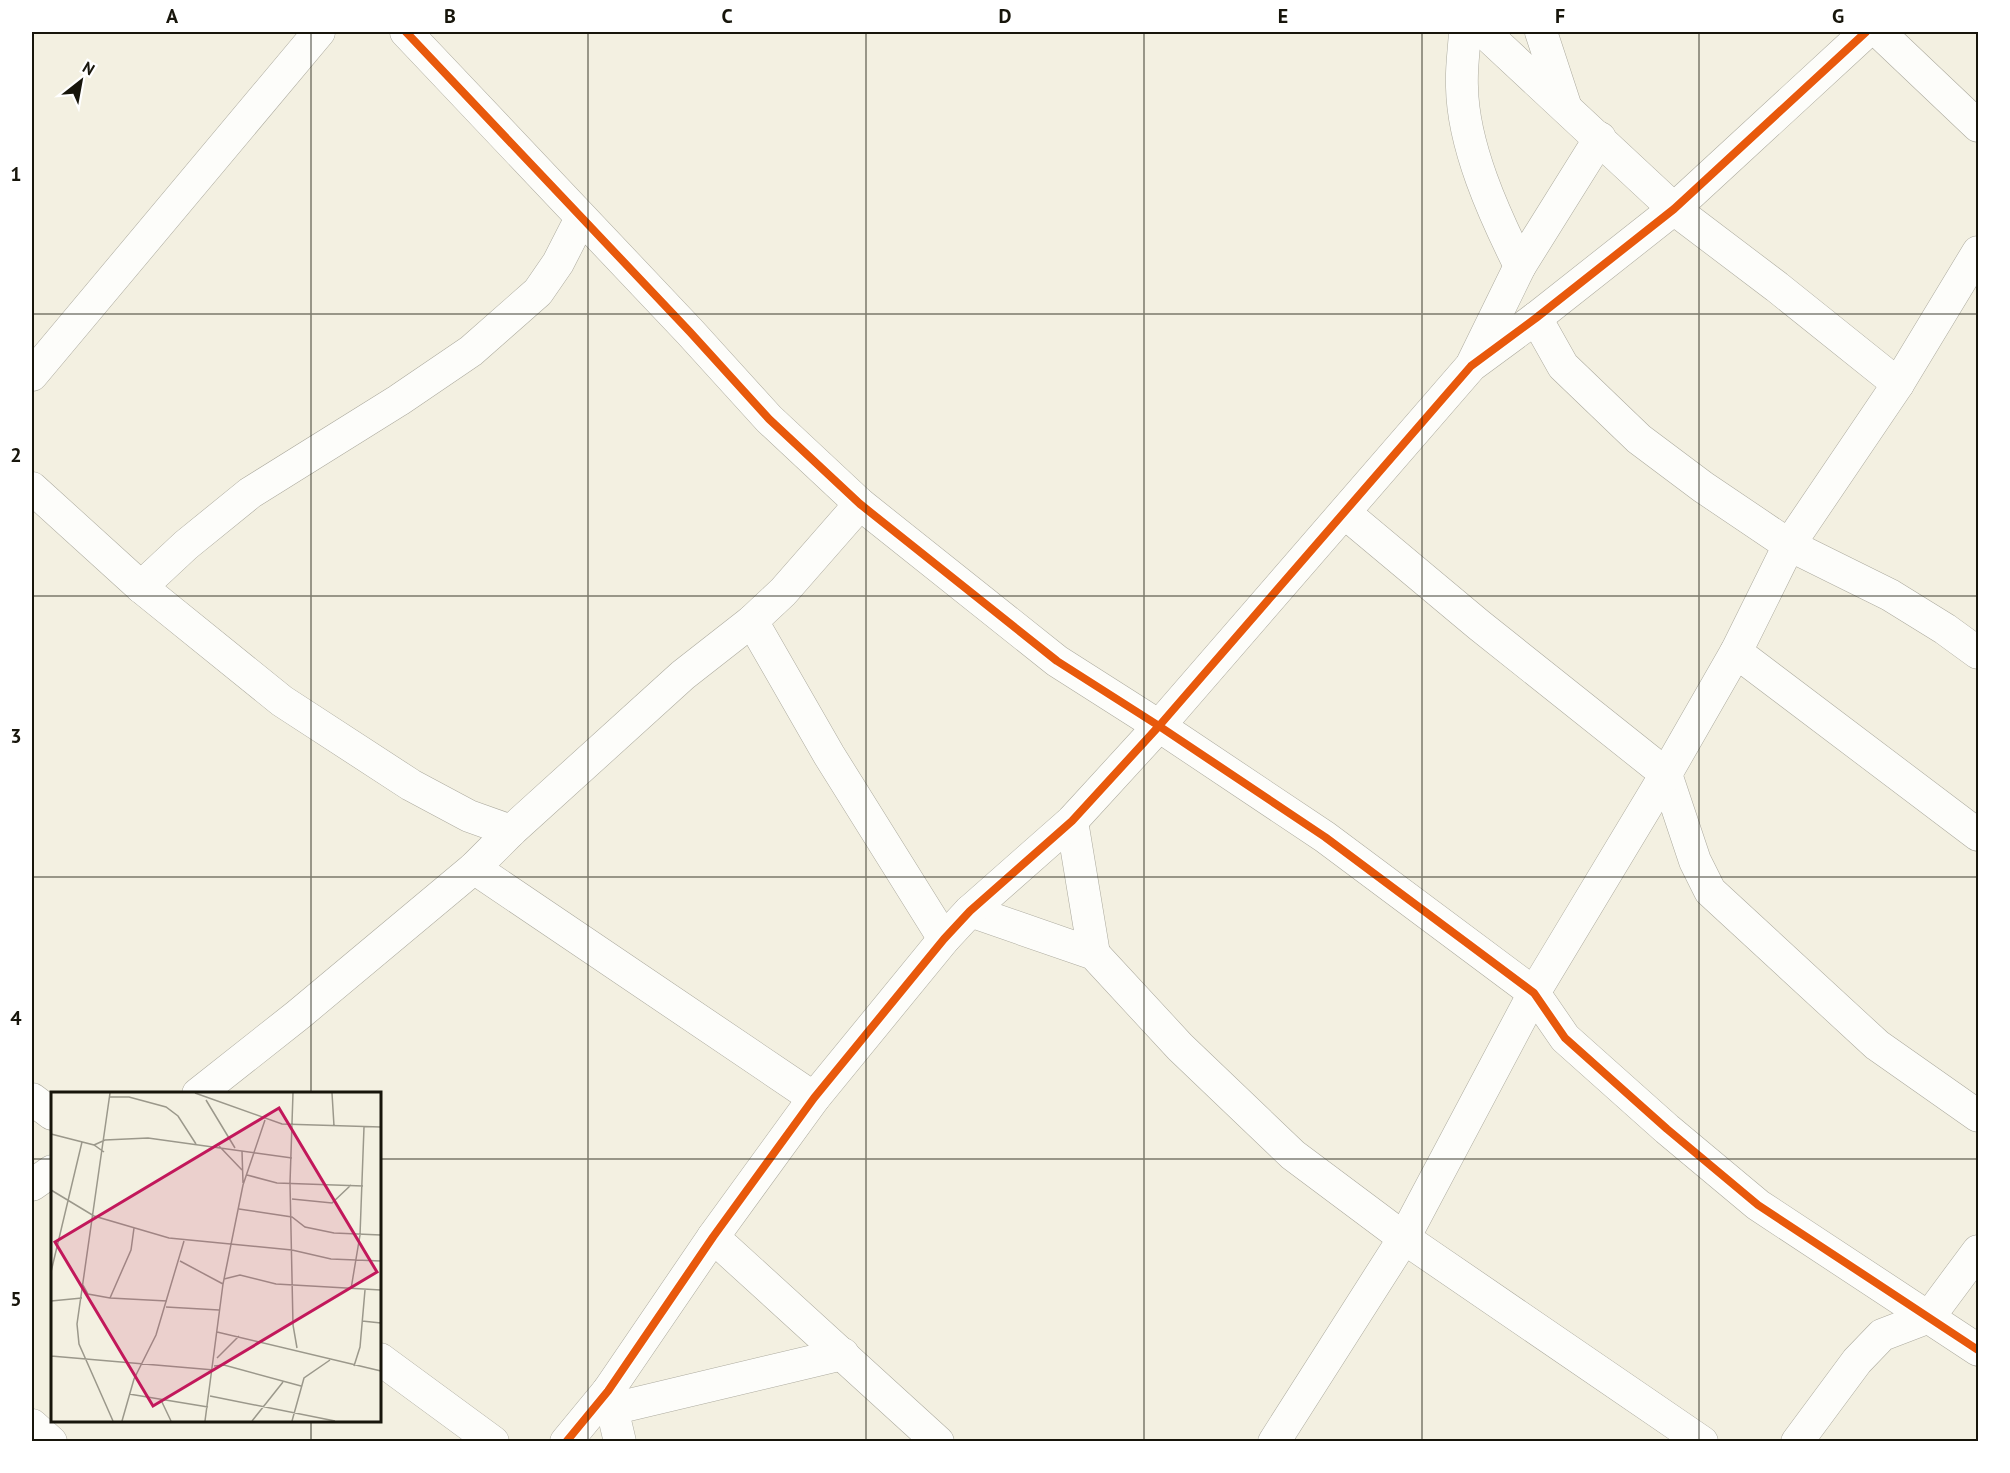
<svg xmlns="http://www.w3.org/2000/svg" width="2010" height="1473" font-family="'PT Sans',sans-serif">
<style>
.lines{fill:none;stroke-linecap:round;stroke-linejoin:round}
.minor-casing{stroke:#acaa9e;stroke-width:33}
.minor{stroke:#fdfdfa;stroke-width:32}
.cycleway-casing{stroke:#fff;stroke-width:11}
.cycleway{stroke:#e8590c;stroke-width:8}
.grid{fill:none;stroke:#17150b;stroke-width:1.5;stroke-opacity:0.55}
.inset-road{fill:none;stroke:#9b988b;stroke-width:1.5}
.view{fill:#c2185b;fill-opacity:0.15;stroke:#c2185b;stroke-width:3}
.inset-edge{fill:none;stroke:#17150b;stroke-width:3}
.neatline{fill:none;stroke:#17150b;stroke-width:2}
.grid-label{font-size:20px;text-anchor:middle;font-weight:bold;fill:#17150b}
</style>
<rect width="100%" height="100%" fill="#f3f0e1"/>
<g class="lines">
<defs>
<g id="minor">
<path d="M406 32 690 332 769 419 860 504 1057 661 1159 726 1325 837 1534 993 1565 1038 1667 1129 1758 1205 1978 1350"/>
<path d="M1465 32C1464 50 1461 69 1462 87 1463 146 1494 214 1520 266"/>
<path d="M1484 32 1674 209 1777 287 1898 384"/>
<path d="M1541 32 1565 105"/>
<path d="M1879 32 1978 126"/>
<path d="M1536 318 1563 366 1639 439 1703 487 1789 545 1890 595 1945 629 1978 653"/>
<path d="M1473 362 1520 266 1600 138"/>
<path d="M32 375 319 32"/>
<path d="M32 488 141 587 282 701 411 785 469 816 511 831"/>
<path d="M1345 513 1479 625 1666 774 1695 861 1710 891 1877 1045 1978 1116"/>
<path d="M141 587 186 545 250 493 399 400 471 351 538 292 558 263 581 218"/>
<path d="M752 621 829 755 944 939"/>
<path d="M1736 652 1978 835"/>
<path d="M1072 821 1094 954"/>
<path d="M474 868 814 1098"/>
<path d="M970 911 1094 954 1180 1047 1293 1155 1404 1238 1702 1442"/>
<path d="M198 1094 298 1015 474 868 511 831 683 675 752 621 783 592 860 504"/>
<path d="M32 1099 52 1114"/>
<path d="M32 1185 52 1171"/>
<path d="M713 1237 938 1442"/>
<path d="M380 1359 493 1442"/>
<path d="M608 1391 620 1442"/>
<path d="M612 1409 843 1354"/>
<path d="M32 1425 51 1442"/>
<path d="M566 1442 608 1391 713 1237 814 1098 944 939 970 911 1072 821 1159 726 1471 366 1536 318 1674 209 1866 32"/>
<path d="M1274 1442 1404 1238 1534 993 1666 774 1736 652 1789 545 1898 384 1978 252"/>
<path d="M1797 1442 1857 1361 1882 1335 1929 1317 1978 1251"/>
</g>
</defs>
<use href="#minor" class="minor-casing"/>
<use href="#minor" class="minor"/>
<defs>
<g id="cycleway">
<path d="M406 32 690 332 769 419 860 504 1057 661 1159 726 1325 837 1534 993 1565 1038 1667 1129 1758 1205 1978 1350"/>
<path d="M566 1442 608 1391 713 1237 814 1098 944 939 970 911 1072 821 1159 726 1471 366 1536 318 1674 209 1866 32"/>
</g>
</defs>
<use href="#cycleway" class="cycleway-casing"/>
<use href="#cycleway" class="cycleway"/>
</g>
<path class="grid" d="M311 32V1094M588 32V1442M866 32V1442M1144 32V1442M1422 32V1442M1699 32V1442M32 314H1978M32 596H1978M32 877H1978M32 1159H52M380 1159H1978M311 1420V1442"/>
<g transform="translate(51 1092)">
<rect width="330" height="330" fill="#f3f0e1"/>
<path class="inset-road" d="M59 1 26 232 28 252 62 329M144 1 231 32 330 35M242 1 239 91 242 233 246 256M281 1 283 34M59 5H78L115 15 127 24 145 52M155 8 184 56M0 42 43 53 53 60M43 53 54 48 97 46 241 66M168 54 191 78M191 59 192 91M196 83 226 91 312 94M0 98 43 124 118 146 241 158 280 167 330 169M241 107 281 111 300 93M188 117 241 125 254 135 283 141 330 143M129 169 172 192M0 180 31 50M173 187 189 183 225 192 330 198M32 193 37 202 59 206 116 209M300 197 309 143 313 35M59 206 80 158 83 136M0 209 31 206M115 215 168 218M311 229 330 231M0 239V290M166 240 330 279M0 264 163 278M166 266 188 244M163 274 173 273 250 294M303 274 309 255 314 198M78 302 157 315M159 304 284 329M110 308 120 329M71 329 83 287 105 243 133 149M154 329 172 192 192 93 214 28M201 329 232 290M241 329 253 286 279 268"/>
<path class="view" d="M228 16 326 180 102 314 4 150Z"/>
<rect width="330" height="330" class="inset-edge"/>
</g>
<rect width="2010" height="1473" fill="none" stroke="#ffffff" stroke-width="66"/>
<g transform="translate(81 81) rotate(31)" stroke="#ffffff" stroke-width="4.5" paint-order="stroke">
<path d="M0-4.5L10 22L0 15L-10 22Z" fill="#17150b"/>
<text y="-9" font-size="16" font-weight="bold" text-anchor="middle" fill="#17150b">N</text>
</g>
<rect x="33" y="33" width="1944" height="1407" class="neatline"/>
<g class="grid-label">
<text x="172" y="23">A</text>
<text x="450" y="23">B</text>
<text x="727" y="23">C</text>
<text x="1005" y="23">D</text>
<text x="1283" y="23">E</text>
<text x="1560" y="23">F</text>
<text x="1838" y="23">G</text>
<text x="16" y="181">1</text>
<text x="16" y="462">2</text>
<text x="16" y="743">3</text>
<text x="16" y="1025">4</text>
<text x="16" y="1306">5</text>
</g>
</svg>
